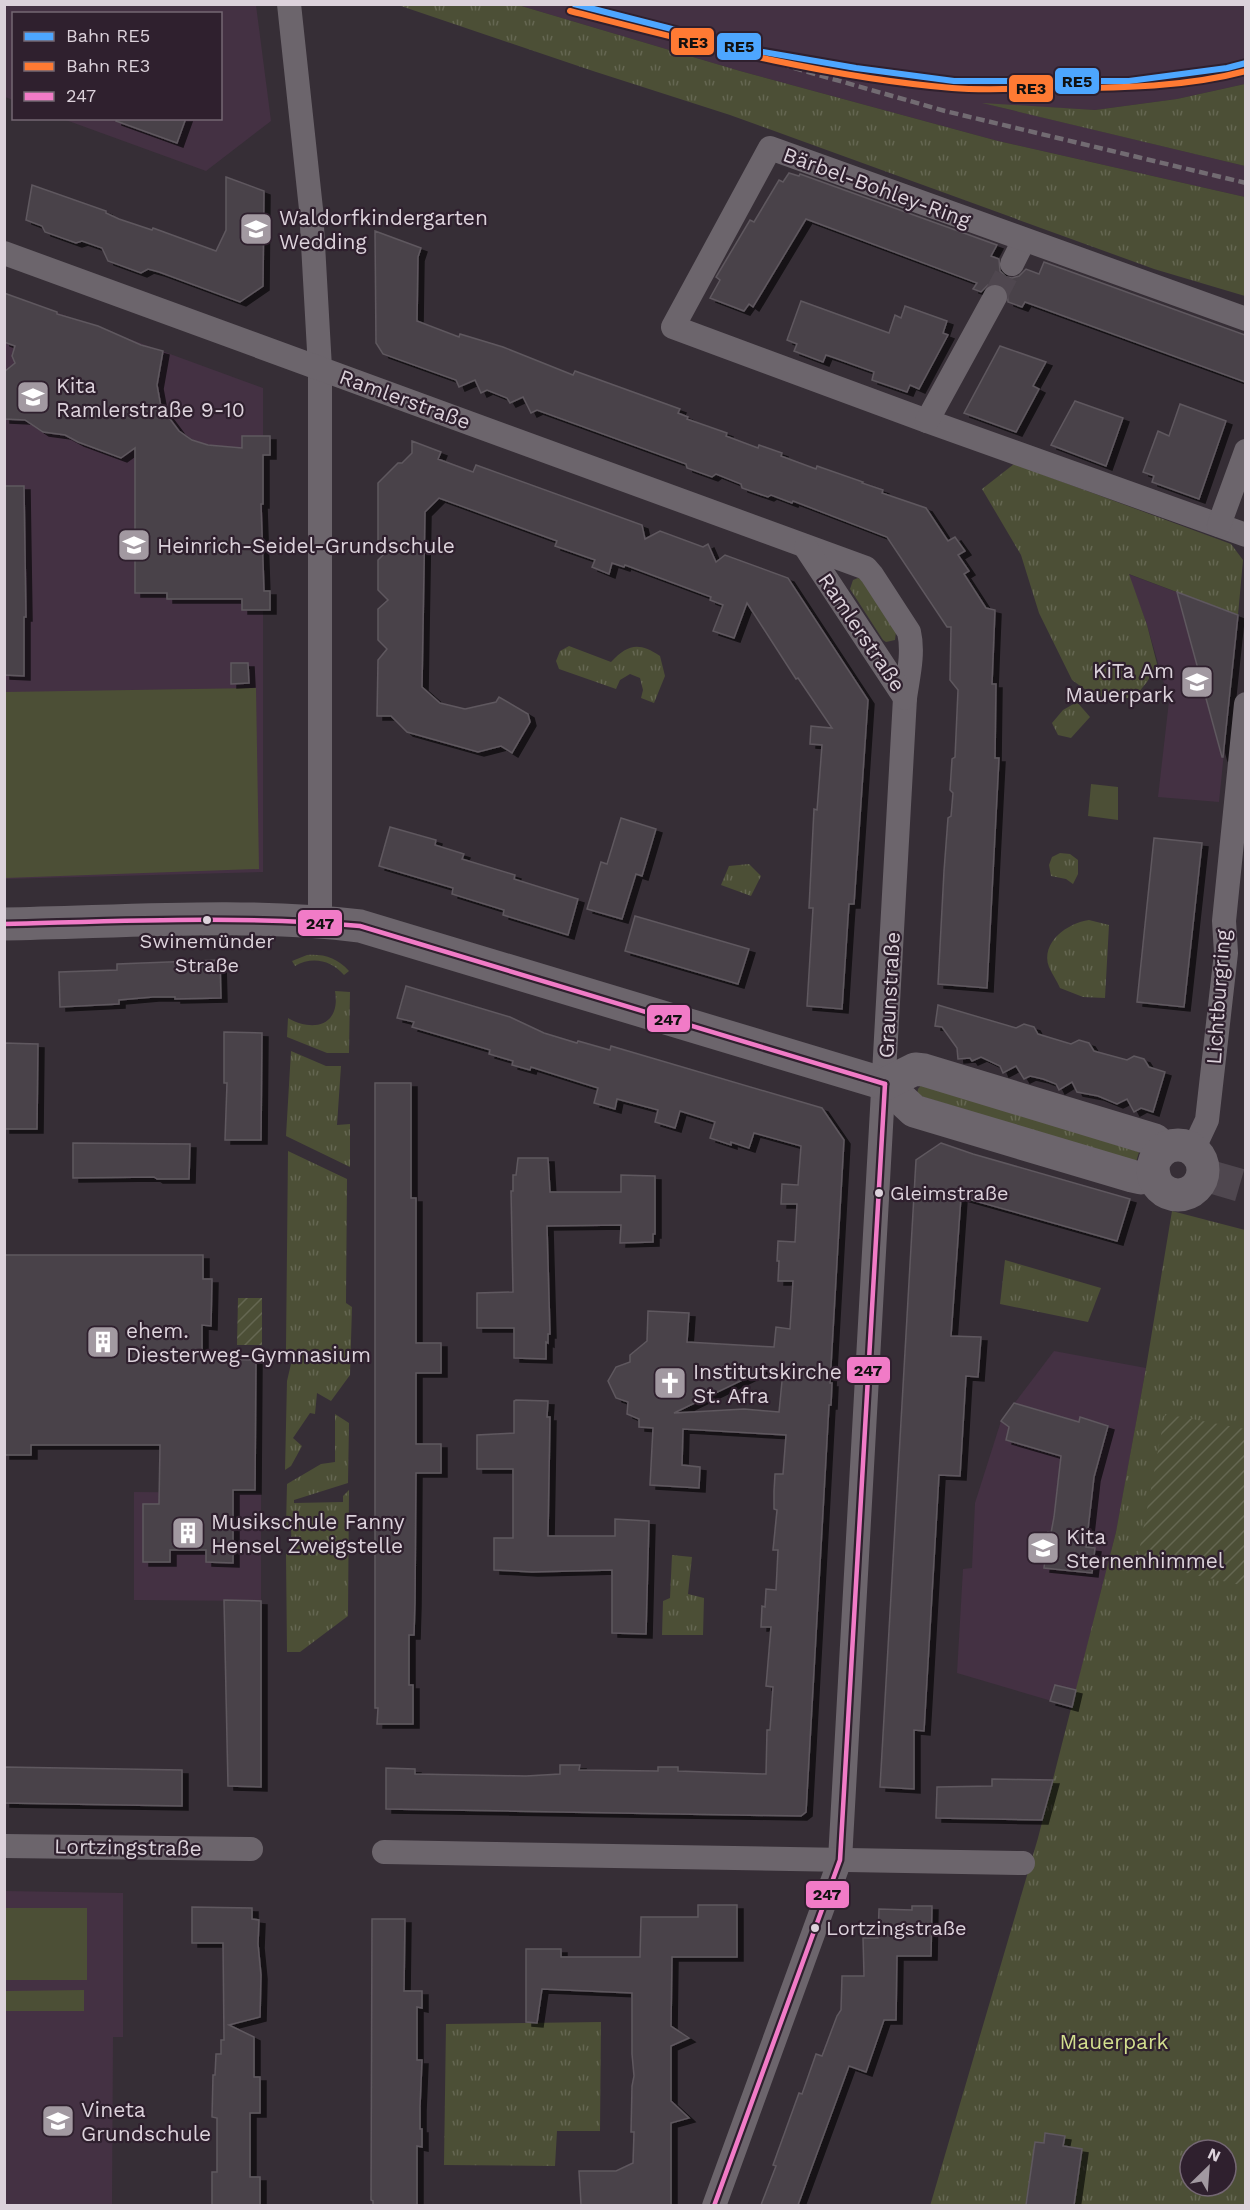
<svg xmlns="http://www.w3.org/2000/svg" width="1250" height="2210" font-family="'Work Sans',sans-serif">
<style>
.built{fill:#443143}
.grass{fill:url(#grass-tufts);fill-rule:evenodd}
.garden{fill:url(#garden-furrows)}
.pitch{fill:#4c4f36}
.building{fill:#4a434a;stroke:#5f585f;stroke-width:1.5;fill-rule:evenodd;filter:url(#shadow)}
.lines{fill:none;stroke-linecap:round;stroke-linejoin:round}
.street-tunnel{stroke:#4f474f;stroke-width:24;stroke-dasharray:24 12;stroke-linecap:butt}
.secondary-tunnel{stroke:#4f474f;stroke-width:33;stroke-dasharray:33 16;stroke-linecap:butt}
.street{stroke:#6c656c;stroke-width:24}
.secondary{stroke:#6c656c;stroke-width:33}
.rail{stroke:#726b72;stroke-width:4.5;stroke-dasharray:9 4.5;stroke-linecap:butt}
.bus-1-casing{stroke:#2f202e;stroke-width:9}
.bus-1{stroke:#f17bc7;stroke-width:4.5}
.rail-1-casing{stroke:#2f202e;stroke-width:10}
.rail-2-casing{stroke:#2f202e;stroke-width:10}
.rail-1{stroke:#4da6ff;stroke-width:6}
.rail-2{stroke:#ff7a33;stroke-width:6}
.bus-dot{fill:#dcd2db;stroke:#2f202e;stroke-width:2}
.labels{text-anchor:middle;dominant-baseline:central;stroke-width:4.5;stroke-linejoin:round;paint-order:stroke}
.bus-label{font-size:20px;fill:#dcd2db;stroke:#2f202e;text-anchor:start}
.street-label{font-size:21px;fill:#dcd2db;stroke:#2f202e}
.poi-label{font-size:21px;fill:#dcd2db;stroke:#2f202e;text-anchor:start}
.park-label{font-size:21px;fill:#d2de8e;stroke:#2f202e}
.line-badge{stroke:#2f202e;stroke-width:2}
.pale-badge-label{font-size:16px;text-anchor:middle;font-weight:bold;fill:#111}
</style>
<defs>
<pattern id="grass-tufts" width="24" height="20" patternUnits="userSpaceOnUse" patternTransform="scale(1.5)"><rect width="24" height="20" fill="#4c4f36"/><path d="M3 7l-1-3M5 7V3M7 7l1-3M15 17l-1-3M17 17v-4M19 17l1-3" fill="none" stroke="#656752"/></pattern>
<pattern id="garden-furrows" width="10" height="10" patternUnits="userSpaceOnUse" patternTransform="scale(1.5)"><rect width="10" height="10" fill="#4c4f36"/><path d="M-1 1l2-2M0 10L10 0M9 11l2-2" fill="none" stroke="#656752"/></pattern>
<filter id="shadow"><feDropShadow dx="6" dy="4" stdDeviation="0" flood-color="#0009"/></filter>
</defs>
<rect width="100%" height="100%" fill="#362e36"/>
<g class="built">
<path d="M4 5H256L271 121 206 171 63 119 220 118V14H14L13 100 5 97Z"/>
<path d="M518 5H1245V84L1177 99 1095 110 987 104 1245 166V197L998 141 740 71Z"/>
<path d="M20 299 263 388V872L5 879 4 344Z"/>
<path d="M1128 574 1238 615 1219 802 1158 797 1169 701 1147 625Z"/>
<path d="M1054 1351 1146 1368 1117 1528 1072 1707 957 1673 963 1569 972 1568 975 1503 1001 1421Z"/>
<path d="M134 1492 261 1493V1601L134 1600Z"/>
<path d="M5 1891 123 1893V2037H113L112 2205 5 2206Z"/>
</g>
<g class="grass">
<path d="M398 5H518L740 71 998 141 1245 197V296L1154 269 730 115 593 71Z"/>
<path d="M1245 84V166L982 103 1095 110 1177 99Z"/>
<path d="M1014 464 1231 544 1243 560 1238 615 1129 574 1147 625 1157 664 1147 682 1138 693 1128 698 1107 699 1086 690 1072 680 1039 613 1021 555 982 489Z"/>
<path d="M858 578 862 579 896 632 895 640 886 642 883 640 850 589 853 580Z"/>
<path d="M569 646 611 662C628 644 639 642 660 656L665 676 654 703 641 698 643 690 640 678 630 674 620 680 616 689 559 669 556 661 560 651Z"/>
<path d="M1077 702 1090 717 1071 738 1058 735 1052 723 1063 710Z"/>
<path d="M1060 853 1070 854 1078 860V874L1073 884 1066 879 1051 876 1049 865 1052 857Z"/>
<path d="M749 864 761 876 751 896 721 885 729 866Z"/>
<path d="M1089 920 1109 925 1105 998 1083 997 1060 988C1057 981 1052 974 1049 967 1040 942 1068 923 1089 920Z"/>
<path d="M307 955C325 954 337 958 349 971L344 975C331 960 312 956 295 966L292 961Z"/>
<path d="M335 991 350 992 349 1053H327L287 1037 288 1018C314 1033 341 1025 335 991Z"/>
<path d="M291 1051 326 1066H341L337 1125 350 1124V1167L286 1136Z"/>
<path d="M922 1084 1139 1152 1136 1162 917 1095 918 1089Z"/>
<path d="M288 1151 347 1179 346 1303 352 1307 350 1375 331 1401 317 1393 315 1414 310 1413 293 1438 302 1446 291 1466 285 1470 287 1381 294 1351 286 1350Z"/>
<path d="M1172 1211 1245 1230V2205L930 2206 1038 1838 1116 1532 1146 1368ZM1190 2150H1226V2186H1190Z"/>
<path d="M1005 1260 1101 1288 1088 1322 1000 1304Z"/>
<path d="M335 1414 349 1423 348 1483 294 1500V1503L343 1502V1496L349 1490 348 1616 300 1652H287L286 1554 292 1553 291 1527 286 1526 287 1484 321 1464 335 1462Z"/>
<path d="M672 1555 692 1557 688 1594 704 1598 703 1635H662L663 1601 670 1598Z"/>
<path d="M601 2022 600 2131H557L555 2166 444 2165 446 2024Z"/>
</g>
<g class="garden">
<path d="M238 1298H262V1345H237Z"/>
<path d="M1165 1414 1245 1429V1586L1137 1562Z"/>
</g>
<g class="pitch">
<path d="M256 688 259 869 5 878V692Z"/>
<path d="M1091 784 1118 787V820L1088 816Z"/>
<rect x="5" y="1908" width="82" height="72"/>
<path d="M84 1990V2011H5V1991Z"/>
</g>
<g class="building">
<path d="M117 118H186L177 143 116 121Z"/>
<path d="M789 173 799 176 800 174 997 245 991 256 999 259 1000 271 1006 277 1012 278 1019 276 1026 269 1039 274 1044 262 1245 335V382L1025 302 1022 307 1008 302 1007 290 1001 284 995 283 988 285 981 292 973 289 977 283 806 219 753 307 749 304 744 311 710 298 720 280 716 277 750 220 754 222 779 180 783 182Z"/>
<path d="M226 177 264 191 263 286 240 302 159 272 148 269 141 273 108 261 102 248 82 241 76 243 45 232 42 226 26 220 32 185 106 211V213L119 219 152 230 153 228 216 251 226 230Z"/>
<path d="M375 231 421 248 418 257 417 321 459 337 460 334 503 347 573 375 575 371 680 409 678 413 688 417 687 419 727 433 726 436 758 448 759 445 782 453 781 456 816 469 817 466 863 482 862 483 883 490 882 493 926 508 948 541 955 537 965 551 958 555 969 571 964 574 986 608 995 610 992 684H996L995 758H999L987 988 938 984 944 871 948 818 951 816 953 793 950 790 952 759 955 757 958 690 950 680 951 627H947L887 537 793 501 792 503 771 495 768 497 742 488 741 484 716 474 712 477 687 468 686 464 537 410 531 413 523 397 510 403 507 398 487 390 481 393 475 380 459 387 456 380 383 354 376 343Z"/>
<path d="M4 293 57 312V314L98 326 141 345 163 351 157 385 161 407 179 431 192 440 208 445 242 448V436H270V455H263V504H261L264 591H270V610H242V599H167V593H135V448L121 458 78 442 65 435 43 432 25 420 4 419V372L15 363 12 356 15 346 4 342Z"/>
<path d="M801 301 889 333 895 315 901 318 905 306 947 321 943 333 948 335 919 389 910 385 907 392 872 380 874 372 835 358 826 355 823 362 794 351 797 344 787 340Z"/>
<path d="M1000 346 1046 362 1033 386 1039 389 1016 432 964 413Z"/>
<path d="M1075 401 1123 418 1106 466 1051 445Z"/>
<path d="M1180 404 1226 421 1199 499 1152 482 1154 476 1143 472 1158 431 1169 436Z"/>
<path d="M412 441 441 452 438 459 473 472 476 465 642 525 645 539 660 531 703 547 708 544 716 562 725 555 788 578 868 700 854 904H849L848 918 842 1009 807 1006 813 908H809L814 809 817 810 822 745 810 744 811 726 832 728 798 678 796 679 747 603 734 638 713 631 723 605 710 600 711 597 625 565 624 567 612 563 609 574 592 567 595 560 555 546 557 541 439 498 425 512 422 687 440 703 465 709 496 702 499 697 528 714 530 722 512 753 501 746 478 752 407 732 391 716H377L378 660 387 649 378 640V609L388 600 378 590V560L388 550 378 540V483L398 463H402L412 453Z"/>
<path d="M4 486H24L26 617H24V676L4 675Z"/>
<path d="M1177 592 1238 615 1223 757H1222Z"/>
<path d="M231 663H248L249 683 231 684Z"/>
<path d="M621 818 656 829 642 876 636 874 622 919 587 909 601 862 607 864Z"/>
<path d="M390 827 436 840 435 845 464 854 462 859 515 875 514 879 578 899 568 935 503 915 504 910 452 894 453 888 379 866Z"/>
<path d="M1154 838 1202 843 1184 1007 1137 1002Z"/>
<path d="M635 916 749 949 738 984 625 951Z"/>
<path d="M220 960 221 998 175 999V997H153L119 1000V1004L60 1007 59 972 117 970V964Z"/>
<path d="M406 986 510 1017 544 1033 577 1043 578 1041 610 1050 611 1046 822 1108 844 1140 830 1383H832L831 1405H829L806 1812 801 1816 386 1809V1768L415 1769V1774L526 1776 560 1774V1765H580L579 1770 658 1771V1767H678V1771L766 1774 767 1730H770L773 1687 766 1686 771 1627H761L762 1606 765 1607 766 1589 776 1590 778 1550H773L777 1510 774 1509V1491L775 1474H783L786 1435 683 1429 682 1465 700 1467 699 1488 650 1485 653 1428 639 1427V1419L627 1414 628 1402 616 1398 608 1381 616 1367 630 1362V1355L647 1341 648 1311 689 1313 687 1342 774 1347 776 1327 790 1329 793 1281H778L779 1261H777L778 1241 795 1242 797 1204H781L782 1184 798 1185 801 1146 754 1133 749 1148 731 1142V1145L710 1138 715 1122 680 1111 675 1128 655 1122 658 1110 617 1099 615 1109 594 1103 598 1088 531 1067 530 1070 512 1065 513 1061 489 1054 490 1050 412 1027 414 1022 397 1018ZM757 1370 783 1371 779 1412 744 1409 674 1413 751 1376Z"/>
<path d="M938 1005 1016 1028 1024 1024 1034 1027 1038 1034 1071 1044 1079 1040 1089 1043 1094 1051 1127 1060 1134 1056 1144 1059 1149 1067 1165 1072 1153 1112 1141 1108 1134 1112 1127 1099 1117 1104 1098 1096 1077 1092 1072 1082 1059 1090 1056 1084 1043 1079 1030 1076 1024 1079 1016 1066 1003 1073 1000 1066 981 1057 972 1061 970 1058 958 1059 957 1048 942 1027 935 1026Z"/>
<path d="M224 1032 262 1033 261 1140H225L227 1083H224Z"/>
<path d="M4 1043 38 1044 37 1129H4Z"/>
<path d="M375 1083H411V1198H416V1343H441V1373H416V1444H441V1473H416L415 1602 414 1635H409V1685H413V1724H377L378 1708H375Z"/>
<path d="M73 1143 190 1144 189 1179H157L154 1177 73 1178Z"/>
<path d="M941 1143 973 1154 1130 1199 1117 1241 961 1197 951 1336 981 1337 978 1377 966 1376 960 1476 939 1475 924 1731 914 1730V1789L880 1787 916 1160Z"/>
<path d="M518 1158H548L550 1192H621V1175L655 1176V1234H653V1242L620 1243 621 1225 547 1226 550 1334H548V1343L546 1342V1359L514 1358V1328H477V1293L513 1292 511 1191H513V1175H516Z"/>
<path d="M4 1255H203V1279H212L211 1326 202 1325V1359L256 1360 255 1490H233V1563L206 1562V1550H170V1562H143V1504H159L160 1445H31V1455H4Z"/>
<path d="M516 1400 548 1401 547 1417H550L548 1536H615V1519L649 1521 646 1634 612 1633V1570L532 1572 494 1570V1538H513V1469H477V1435L514 1433V1401Z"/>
<path d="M1014 1403 1079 1422 1080 1417 1108 1426 1094 1477 1086 1547 1095 1548 1092 1573 1044 1568 1048 1532 1051 1533 1054 1517 1061 1456 1006 1440 1009 1427 1001 1421Z"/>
<path d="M224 1600 261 1601V1787L228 1786Z"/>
<path d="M1055 1685 1076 1690 1072 1707 1050 1701Z"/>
<path d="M4 1767 182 1770V1806L4 1803Z"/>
<path d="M992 1779 1053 1780 1042 1820 936 1818 937 1787 992 1786Z"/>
<path d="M698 1905H737V1957H672L671 2026 689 2038 671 2046V2101L689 2118 671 2123V2205H581L579 2171H616L633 2163 634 2132H631L632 2086 634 2076 632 2054V1993L542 1989 537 2023 526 2022V1949H561V1957H640L641 1917H698Z"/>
<path d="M912 1906H932L931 1956H897L896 2020H884L866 2072 849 2066 798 2205H761L776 2166 773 2165 799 2093 802 2094 816 2054 822 2056 837 2016 841 2010 842 1976H864L863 1938H878L879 1909 912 1910Z"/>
<path d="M192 1907 252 1908V1919L259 1920 258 1944 261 1975 260 2017 229 2025 254 2037V2077H260V2113H250V2177H260V2205H212V2172H217V2118L212 2117 213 2075H215L216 2054H221V2040H224L223 1943H192Z"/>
<path d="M372 1919H405L404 1991H422V2008L417 2007V2060H422L420 2107V2129H422V2147L417 2146V2205H373V2201L371 2200Z"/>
<path d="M1045 2133 1065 2136 1063 2146 1082 2149 1074 2205H1026L1035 2142 1044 2143Z"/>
</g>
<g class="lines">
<path class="street-tunnel" d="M995 297 1012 264"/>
<path class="secondary-tunnel" d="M1208 1176 1246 1187"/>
<g class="street">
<path d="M289 4 311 209 320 368V922"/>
<path d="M4 253 866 568 872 575 909 632C914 653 908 677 905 698L840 1860 714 2206"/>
<path d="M1012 264 1024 240"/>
<path d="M1246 319 770 148 673 327 927 421 1246 535"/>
<path d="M927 421 995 297"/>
<path d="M1219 525 1246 451"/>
<path d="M806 548 905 698"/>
<path d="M1193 1150 1207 1120 1226 953 1224 921 1246 704"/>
<path d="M4 1846 251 1849"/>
<path d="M384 1852 1023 1863"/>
</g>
<g class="secondary">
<path d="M4 924C122 922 243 912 360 926L885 1084 914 1111 1132 1176 1141 1178 1154 1175"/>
<path d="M885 1084 915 1069 924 1070 1155 1140 1163 1149"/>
<circle cx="1178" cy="1170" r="25"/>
</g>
<path class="rail" d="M573 5 945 111 1246 183"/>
<defs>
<g id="bus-1">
<path d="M4 924C123 921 241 915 360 926L885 1084"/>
<path d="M714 2206 840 1860 885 1084"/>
</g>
</defs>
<use href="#bus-1" class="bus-1-casing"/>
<use href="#bus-1" class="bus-1"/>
<defs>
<path id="rail-1" d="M574 4 758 51 856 68 954 81H1129L1227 68 1246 63"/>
<path id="rail-2" d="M570 11C696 43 822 77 952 88 988 91 1025 88 1061 88 1122 88 1186 87 1246 71"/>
</defs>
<use href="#rail-1" class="rail-1-casing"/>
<use href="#rail-2" class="rail-2-casing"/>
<use href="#rail-1" class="rail-1"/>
<use href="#rail-2" class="rail-2"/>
</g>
<defs>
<symbol id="school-square" viewBox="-11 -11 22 22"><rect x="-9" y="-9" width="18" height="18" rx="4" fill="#a299a1" stroke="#2f202e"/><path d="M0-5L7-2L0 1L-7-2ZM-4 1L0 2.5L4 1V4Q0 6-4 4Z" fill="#fff"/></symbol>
<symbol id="building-square" viewBox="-11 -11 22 22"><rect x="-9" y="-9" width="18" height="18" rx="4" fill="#a299a1" stroke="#2f202e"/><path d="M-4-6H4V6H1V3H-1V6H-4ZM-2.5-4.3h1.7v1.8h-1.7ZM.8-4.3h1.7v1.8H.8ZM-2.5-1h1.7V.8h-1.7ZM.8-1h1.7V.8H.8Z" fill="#fff"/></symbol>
<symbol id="church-square" viewBox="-11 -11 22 22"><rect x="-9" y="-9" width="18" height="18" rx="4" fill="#a299a1" stroke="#2f202e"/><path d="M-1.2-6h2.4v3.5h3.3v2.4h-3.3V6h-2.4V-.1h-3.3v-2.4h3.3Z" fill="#fff"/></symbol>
</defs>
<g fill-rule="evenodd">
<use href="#school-square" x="237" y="210" width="38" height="38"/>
<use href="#school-square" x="14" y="378" width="38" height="38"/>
<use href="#school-square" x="115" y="526" width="38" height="38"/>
<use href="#school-square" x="1178" y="663" width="38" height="38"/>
<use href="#building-square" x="84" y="1323" width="38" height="38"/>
<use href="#church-square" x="651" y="1364" width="38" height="38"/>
<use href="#building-square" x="169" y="1514" width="38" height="38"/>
<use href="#school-square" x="1024" y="1529" width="38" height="38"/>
<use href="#school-square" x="39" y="2102" width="38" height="38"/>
</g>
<g class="bus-dot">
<circle cx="207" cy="920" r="5"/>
<circle cx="879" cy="1193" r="5"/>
<circle cx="815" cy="1928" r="5"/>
</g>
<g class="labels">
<g class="bus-label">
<text x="207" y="941" text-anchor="middle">Swinemünder<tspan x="207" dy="24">Straße</tspan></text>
<text x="890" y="1193">Gleimstraße</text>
<text x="826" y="1928">Lortzingstraße</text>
</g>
<g class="street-label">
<text transform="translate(877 187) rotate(20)">Bärbel-Bohley-Ring</text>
<text transform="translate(405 399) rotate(20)">Ramlerstraße</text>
<text transform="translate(862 632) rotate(56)">Ramlerstraße</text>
<text transform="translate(889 995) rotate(-87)">Graunstraße</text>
<text transform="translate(1218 997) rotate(-86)">Lichtburgring</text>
<text transform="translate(128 1847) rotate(1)">Lortzingstraße</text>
</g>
<g class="poi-label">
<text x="279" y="217">Waldorfkindergarten<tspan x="279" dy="24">Wedding</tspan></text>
<text x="56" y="385">Kita<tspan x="56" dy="24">Ramlerstraße 9-10</tspan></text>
<text x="157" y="545">Heinrich-Seidel-Grundschule</text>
<text x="1174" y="670" text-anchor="end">KiTa Am<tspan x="1174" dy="24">Mauerpark</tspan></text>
<text x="126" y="1330">ehem.<tspan x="126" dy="24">Diesterweg-Gymnasium</tspan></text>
<text x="693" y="1371">Institutskirche<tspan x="693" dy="24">St. Afra</tspan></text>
<text x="211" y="1521">Musikschule Fanny<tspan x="211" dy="24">Hensel Zweigstelle</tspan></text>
<text x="1066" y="1536">Kita<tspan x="1066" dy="24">Sternenhimmel</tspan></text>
<text x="81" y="2109">Vineta<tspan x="81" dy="24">Grundschule</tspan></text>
</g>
<g class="park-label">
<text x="1114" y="2041">Mauerpark</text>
</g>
</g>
<g class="line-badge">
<rect x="670" y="27" width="45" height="29" rx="6" fill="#ff7a33"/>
<rect x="716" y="32" width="46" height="29" rx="6" fill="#4da6ff"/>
<rect x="1054" y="67" width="46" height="28" rx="6" fill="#4da6ff"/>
<rect x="1008" y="74" width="46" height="29" rx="6" fill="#ff7a33"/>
<rect x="297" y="909" width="46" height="28" rx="6" fill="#f17bc7"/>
<rect x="646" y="1004" width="45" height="29" rx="6" fill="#f17bc7"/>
<rect x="846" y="1356" width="45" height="28" rx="6" fill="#f17bc7"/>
<rect x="805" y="1880" width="45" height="29" rx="6" fill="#f17bc7"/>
</g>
<g class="pale-badge-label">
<text x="693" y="48">RE3</text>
<text x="739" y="52">RE5</text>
<text x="1077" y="87">RE5</text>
<text x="1031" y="94">RE3</text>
<text x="320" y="929">247</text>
<text x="668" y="1025">247</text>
<text x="868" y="1376">247</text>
<text x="827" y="1900">247</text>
</g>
<rect width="1250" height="2210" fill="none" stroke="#dcd2db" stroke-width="12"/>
<rect x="12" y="12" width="210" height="108" fill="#2f202e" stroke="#746773" stroke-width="1.5"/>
<rect x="24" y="32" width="30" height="9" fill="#4da6ff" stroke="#746773" stroke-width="1.5"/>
<text x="66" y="42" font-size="18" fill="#dcd2db">Bahn RE5</text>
<rect x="24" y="62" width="30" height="9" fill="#ff7a33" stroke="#746773" stroke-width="1.5"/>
<text x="66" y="72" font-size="18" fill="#dcd2db">Bahn RE3</text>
<rect x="24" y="92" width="30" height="9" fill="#f17bc7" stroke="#746773" stroke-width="1.5"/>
<text x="66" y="102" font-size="18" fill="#dcd2db">247</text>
<g transform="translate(1208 2168) rotate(25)"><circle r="28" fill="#2f202e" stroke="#746773" stroke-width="1.5"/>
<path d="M0-4.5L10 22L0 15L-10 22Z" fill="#a299a1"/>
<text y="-9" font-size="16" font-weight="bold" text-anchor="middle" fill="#dcd2db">N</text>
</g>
</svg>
